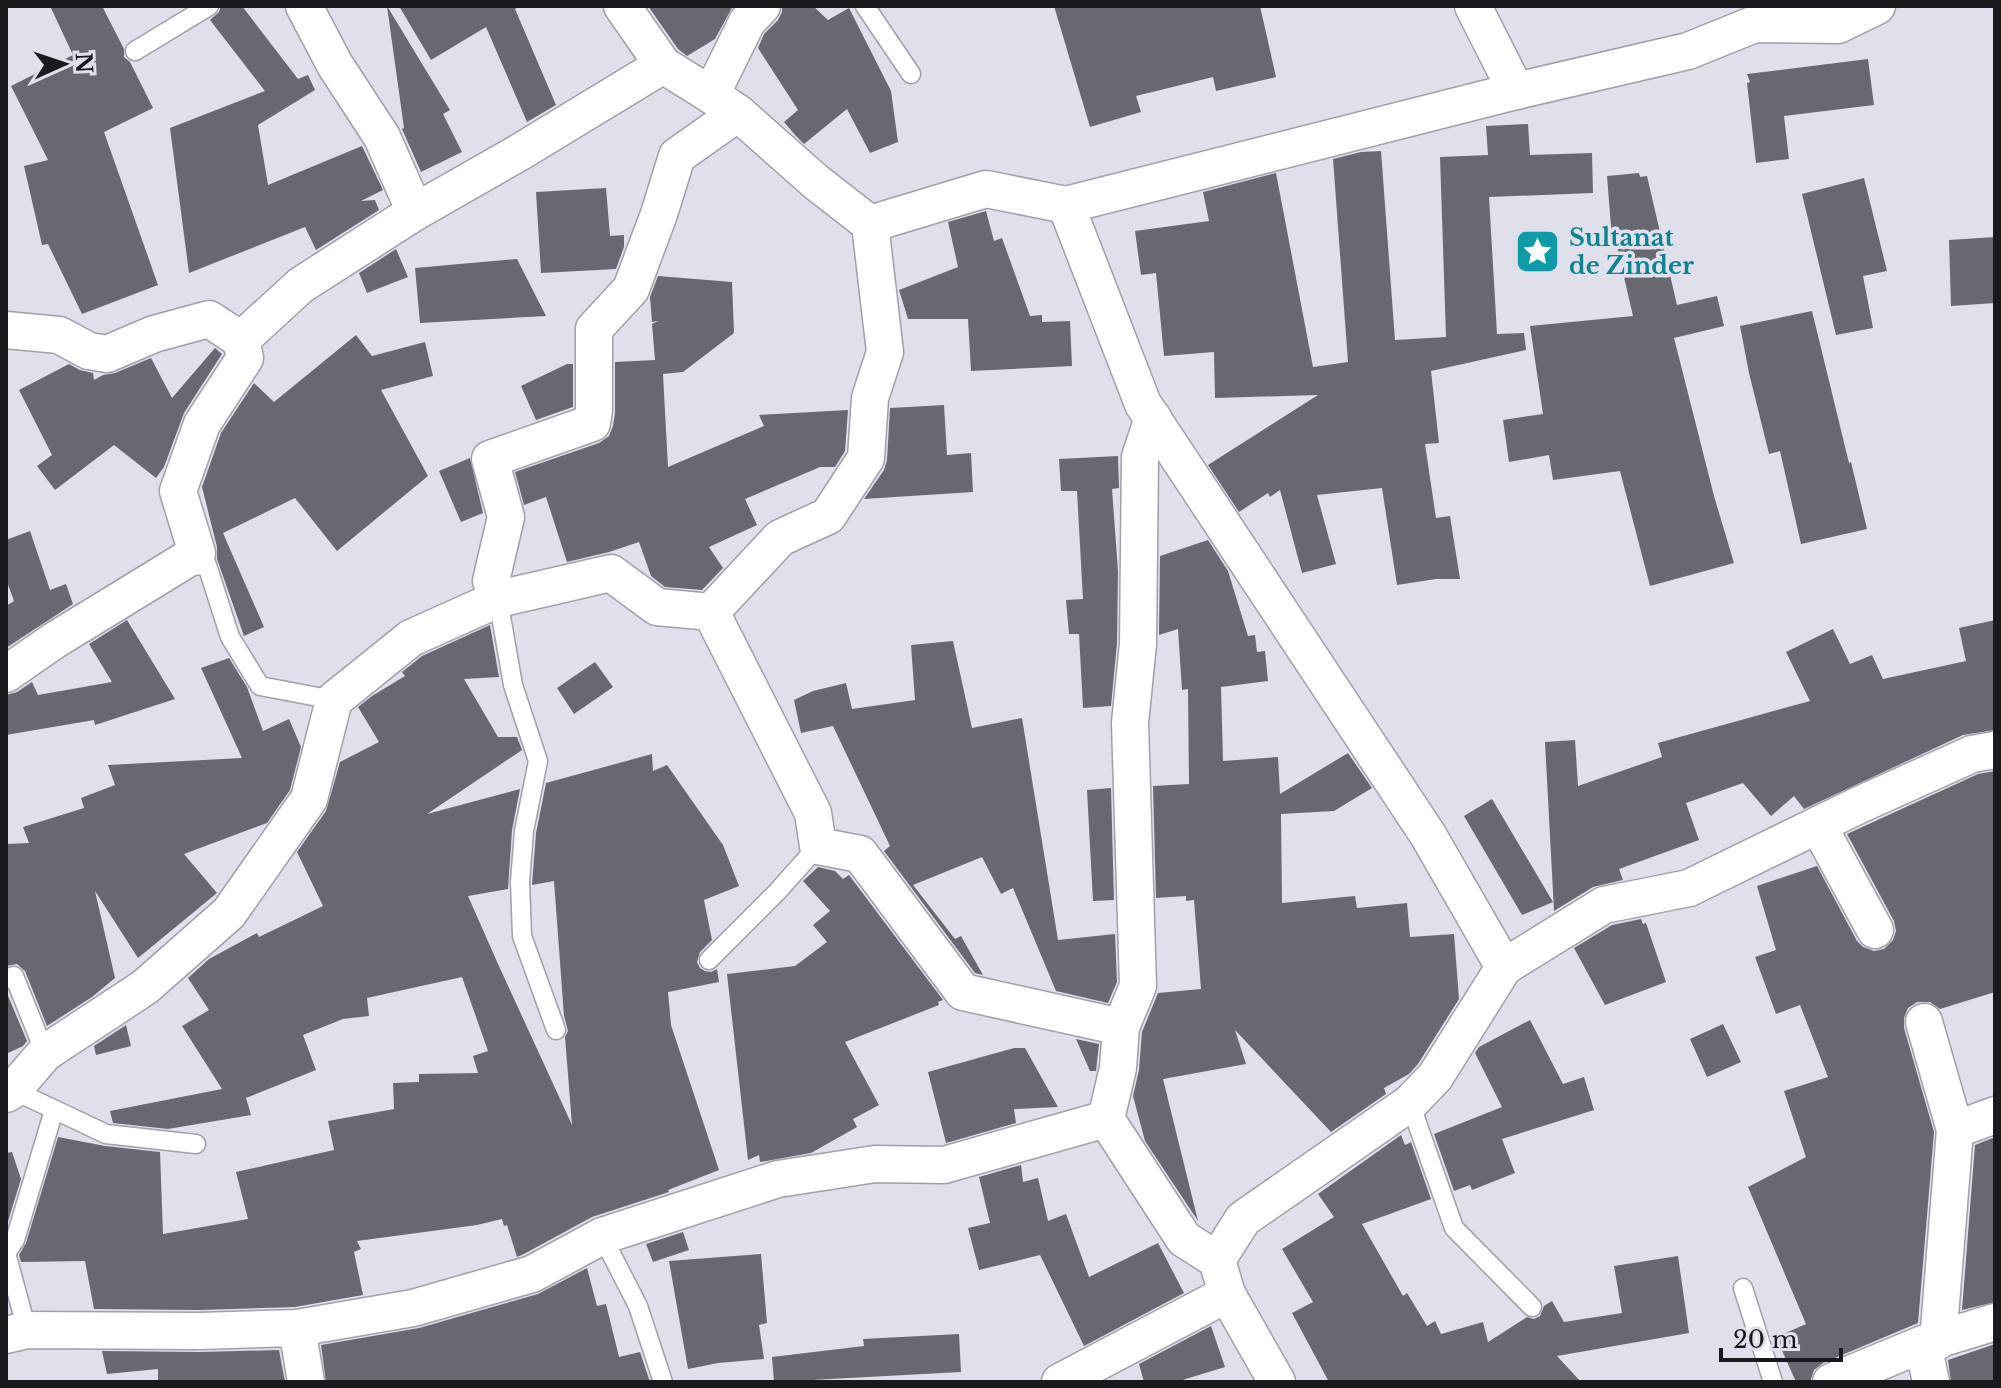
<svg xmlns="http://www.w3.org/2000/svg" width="2001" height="1388" font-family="'Libre Baskerville',serif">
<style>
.building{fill:#676871}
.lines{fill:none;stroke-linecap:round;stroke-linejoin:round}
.service-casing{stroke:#9ea0aa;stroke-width:21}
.minor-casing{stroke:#9ea0aa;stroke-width:39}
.service{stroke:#fff;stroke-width:18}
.minor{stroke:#fff;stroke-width:36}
.labels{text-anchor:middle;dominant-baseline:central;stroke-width:7;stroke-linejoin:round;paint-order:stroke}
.culture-label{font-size:24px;font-weight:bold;fill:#0d838f;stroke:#dfe0eb;text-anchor:start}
</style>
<rect width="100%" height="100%" fill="#dfe0eb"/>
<g class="building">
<path d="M50 6H102L124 49V57L130 62 153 108 104 132 158 285 82 314 48 244 42 245 24 166 48 160 11 86 73 55Z"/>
<path d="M221 6H242L298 79 308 75 315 90 258 125 268 185 362 146 383 190 361 201 375 200 379 210 316 250 305 227 189 273 170 128 265 91 210 20 219 12Z"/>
<path d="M387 6 450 110 443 114 462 152 421 172 402 129 404 128Z"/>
<path d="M399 6H520L515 9 556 105 527 122 486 27 431 60Z"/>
<path d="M648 6H733L715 39 687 56 678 49Z"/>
<path d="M782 6H813L828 20 849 8 891 91 898 142 870 153 847 109 804 144 796 136 784 122 798 110 758 48 764 34 778 20 782 12Z"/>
<path d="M1054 6H1260L1276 77 1216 91 1213 77 1136 96 1141 112 1090 127Z"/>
<path d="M1868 59 1874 105 1784 116 1789 159 1756 163 1747 83 1750 82 1747 74Z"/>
<path d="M1528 124 1530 155 1592 153 1593 193 1489 197 1497 334 1524 333 1526 350 1431 371 1439 443 1425 444 1436 518 1450 516 1460 579H1436L1397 585 1382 488 1317 495 1336 564 1302 573 1280 490 1270 497 1268 493 1239 512 1208 465 1318 395 1215 398 1214 352 1164 356 1156 273 1141 275 1135 231 1209 221 1203 192 1276 173 1313 367 1348 362 1333 159 1361 152 1381 151 1395 340 1446 337 1440 157 1488 155 1486 126Z"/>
<path d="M1639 173 1640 177 1647 176 1677 305 1717 296 1724 326 1674 338 1714 496 1734 563 1650 586 1620 471 1553 480 1549 455 1509 462 1503 420 1543 414 1530 326 1633 316 1615 238 1612 239 1607 176Z"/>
<path d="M1864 178 1887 271 1863 276 1873 328 1836 335 1802 194Z"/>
<path d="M606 188 610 236 624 235V247L616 269 541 273 536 192Z"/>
<path d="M986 211 994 241 1002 238 1030 316 1042 315V322L1070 321 1072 366 971 371 968 319H908L899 290 958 267 948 222Z"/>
<path d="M1995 237V303L1951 306 1949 240Z"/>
<path d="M396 249 408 277 367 293 359 273Z"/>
<path d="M517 259 546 316 420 323 415 268Z"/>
<path d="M658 276 732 282 734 333 683 372 663 374 668 467 764 426 759 415 848 410 845 451 835 467H820L745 499 757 525 709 547 723 568 702 590 665 587 651 576 639 542 609 552 567 562 546 497 524 505 515 472 599 443 609 436 613 426 615 413V362L655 360 652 324 658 321 652 322 650 297Z"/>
<path d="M1812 311 1849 463 1851 462 1867 529 1801 544 1780 451 1769 454 1749 373 1740 326Z"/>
<path d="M356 335 372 356 425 342 433 376 381 390 428 476 337 551 295 498 223 533 264 627 244 636 217 559V547L202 487 221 433 254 383 274 402Z"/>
<path d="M215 348 222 354 184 413 164 467 156 478 114 445 55 490 37 466 52 455 19 390 69 364 80 370 93 373 94 380 103 375 115 373 151 358 172 398Z"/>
<path d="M567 364H573V407L536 420 521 386Z"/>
<path d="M944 405 947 455 971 453 973 492 864 499 884 470 887 460 890 408Z"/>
<path d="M1118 456 1119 488 1112 489 1118 571 1117 643 1111 706 1083 708 1079 634H1069L1066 600 1083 599 1077 491H1061L1059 459Z"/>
<path d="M470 458 483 513 461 522 439 471Z"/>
<path d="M30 531 50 590 66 584 73 604 6 648V606L14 601 6 579V540Z"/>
<path d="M1208 540 1228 571 1248 636 1255 635 1257 652 1265 651 1268 681 1221 687 1223 761 1278 757 1280 794 1348 753 1372 788 1334 811 1281 814 1282 903 1355 896 1357 908 1407 903 1410 937 1454 934 1459 999 1418 1064 1409 1074 1384 1088 1386 1094 1331 1132 1235 1030 1246 1064 1163 1079 1198 1221 1145 1141 1133 1096 1139 1070 1142 1032 1158 993 1201 989 1194 900 1186 901V896L1156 898 1153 786 1189 784 1188 689 1182 690 1178 629 1159 635 1160 556Z"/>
<path d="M127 620 175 699 95 725 94 720 6 735V695L17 692 32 682 38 695 112 682 89 644Z"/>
<path d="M1995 620V730L1963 735 1804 809 1794 796 1771 816 1743 783 1686 803 1699 840 1619 869 1623 880 1593 887 1554 911 1545 742 1575 740 1578 786 1662 757 1658 743 1810 701 1786 652 1833 629 1850 664 1872 655 1883 679 1966 661 1959 628Z"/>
<path d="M490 625 499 677 464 679 498 737H517L522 750 427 814 520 789 512 830 508 889 468 896 498 964 572 1125 565 1037 568 1031 564 1016 554 881 532 885 536 833 546 783 652 754 653 771 667 765 723 845 739 886 704 900 712 940 700 952 697 962 700 968 705 971 711 972 717 969 719 982 668 992 671 1025 719 1170 668 1190 669 1192 592 1217 524 1254 517 1257 507 1225 504 1226 502 1219 477 1225 357 1241 361 1249 354 1252 363 1295 295 1307 199 1310 94 1309 85 1261 21 1262 19 1255 26 1243 58 1137 105 1146 160 1152 163 1234 248 1219 236 1172 334 1150 328 1121 394 1109 393 1083 419 1082V1074L478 1073 473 1056 488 1051 462 977 367 998 369 1016 343 1019 303 1035 316 1070 246 1098 251 1115 168 1129 113 1123 110 1111 222 1089 182 1026 209 1010 188 978 209 959 257 933 259 937 323 906 297 852 326 811 340 762 379 742 358 707 372 696 405 676 402 672 422 656Z"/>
<path d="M953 641 972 728 1022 718 1058 940 1115 934 1117 982 1108 1003 1056 991 1013 888 1001 894 982 857 913 885 955 939 961 936 983 975 975 973 884 851 890 846 833 726 801 733 794 700 813 691 846 683 852 709 915 700 911 645Z"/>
<path d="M229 658 247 687 263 731 289 719 301 747 290 790 267 823 184 854 217 893 138 958 95 891 115 978 92 997 47 1026 25 971 17 964 6 966V844L29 843 23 827 84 808 81 798 115 785 108 765 242 758 201 668Z"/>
<path d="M595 662 613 687 574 714 557 688Z"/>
<path d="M1995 771V992L1940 1009 1930 1002H1917L1908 1008 1904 1018V1028L1934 1132 1918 1323 1823 1363 1814 1370 1810 1382H1796L1776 1337 1806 1324 1748 1187 1806 1157 1784 1091 1828 1077 1800 1005 1776 1014 1755 957 1776 950 1757 886 1817 866 1857 941 1863 947 1874 951 1884 949 1893 940 1896 931 1894 921 1847 834 1978 774Z"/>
<path d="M1111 788 1114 900 1093 901 1087 790Z"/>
<path d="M1492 799 1553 902 1522 915 1464 816Z"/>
<path d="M818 867 835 871 843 879 849 875 943 1000 938 1002 939 1005 845 1042 879 1105 853 1119 857 1127 811 1153 760 1162 759 1155 748 1160 727 974 795 966 827 942 813 925 830 911 803 881Z"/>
<path d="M1641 919 1643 924 1646 923 1666 982 1605 1005 1574 948 1612 925Z"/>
<path d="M6 991 27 1041 23 1046 6 1054Z"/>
<path d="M1530 1020 1563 1084 1584 1077 1594 1110 1502 1139 1515 1173 1472 1190 1470 1185 1454 1191 1434 1134 1502 1107 1475 1053 1479 1047Z"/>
<path d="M1723 1024 1741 1062 1707 1077 1690 1039Z"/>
<path d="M126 1025 131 1046 96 1055 94 1046Z"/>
<path d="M1076 1039 1099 1044 1096 1071H1090Z"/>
<path d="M1014 1048H1025L1058 1107 1014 1109 1016 1123 946 1143 928 1072Z"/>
<path d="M1401 1135 1405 1145 1411 1142 1431 1199 1362 1224 1403 1296 1407 1293 1427 1326 1435 1321 1441 1334 1483 1322 1488 1342 1527 1317 1534 1319 1540 1316 1544 1306 1552 1301 1564 1322 1622 1313 1614 1266 1678 1256 1689 1333 1557 1356 1581 1382H1329L1292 1313 1313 1302 1282 1249 1334 1217 1318 1194Z"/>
<path d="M1995 1137V1302L1962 1310 1975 1145Z"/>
<path d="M12 1152 21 1179 6 1228V1153Z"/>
<path d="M1021 1165 1023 1182 1038 1178 1048 1221 1066 1214 1089 1277 1158 1243 1184 1293 1084 1346 1040 1255 979 1270 968 1228 990 1223 979 1177Z"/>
<path d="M683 1232 689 1250 653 1262 646 1244Z"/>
<path d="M761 1254 767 1323 759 1325 764 1359 718 1363 688 1369 669 1261Z"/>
<path d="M587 1268 597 1306 606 1304 619 1357 640 1352 650 1382H326L321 1345 419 1328 538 1294Z"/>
<path d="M1211 1326 1225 1367 1176 1382H1144L1139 1364Z"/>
<path d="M959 1334 961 1372 774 1382 772 1357 864 1346 863 1339Z"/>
<path d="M1995 1344V1382H1951L1948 1360Z"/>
<path d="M279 1350 285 1382H158V1369L107 1374 102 1351 200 1352Z"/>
</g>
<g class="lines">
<defs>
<g id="service">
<path d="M865 6 911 74"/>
<path d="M135 51 209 6"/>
<path d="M185 566 207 565 230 637 260 686 334 700"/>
<path d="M498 599 513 685 538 761 524 831 520 882 522 936 556 1030"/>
<path d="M709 960 777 892 818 846"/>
<path d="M6 979 14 976 45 1053"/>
<path d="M13 1090 106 1134 196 1144"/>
<path d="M1410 1103 1454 1228 1532 1307"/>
<path d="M602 1236 638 1306 663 1382"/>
<path d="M1743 1288 1773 1382"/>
<path d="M27 1330 6 1253 15 1240 54 1110"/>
</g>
<g id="minor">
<path d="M304 6 335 65 382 137 415 212"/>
<path d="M1473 6 1516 91"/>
<path d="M1877 6 1838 25 1755 24 1688 51 1516 91 1066 205 1143 404 1428 835 1504 967 1604 905 1689 888 1859 805 1972 754 1995 750"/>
<path d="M663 65 711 95 747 22 762 6"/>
<path d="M711 95 738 113 816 182 870 224"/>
<path d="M6 330 59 335 89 351 107 354 154 334 209 319 241 340"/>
<path d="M498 599 491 581 506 517 490 459 592 423 594 410V329L631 289 659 214 677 156 738 113"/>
<path d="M711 612 813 813 818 846 860 854 963 992 1121 1027"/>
<path d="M6 674 55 640 197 553 178 491 202 424 245 358 241 340 301 285 415 212 520 152 663 65 622 6"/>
<path d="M1818 825 1875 930"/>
<path d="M1924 1022 1955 1130 1938 1341"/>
<path d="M6 1094 13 1090 45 1053 145 987 229 913 309 799 334 700 411 638 498 599 611 573 657 607 711 612 780 538 828 516 866 458 870 398 885 352 870 224 986 189 1066 205"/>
<path d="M1106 1119 1118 1068 1121 1027 1138 986 1130 723 1138 644 1140 457 1153 418"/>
<path d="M1955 1130 1995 1115"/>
<path d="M1217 1260 1243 1219 1410 1103 1435 1077 1504 967"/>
<path d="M297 1328 306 1382"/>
<path d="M6 1335 27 1330 199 1331 297 1328 413 1308 532 1274 602 1236 778 1179 875 1164 944 1165 1106 1119 1184 1239 1217 1260 1227 1294 1277 1382"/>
<path d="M1923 1344 1931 1382"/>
<path d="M1060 1382 1227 1294"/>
<path d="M1831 1382 1923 1344 1995 1322"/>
</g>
</defs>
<use href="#service" class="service-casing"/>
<use href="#minor" class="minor-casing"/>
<use href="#service" class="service"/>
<use href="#minor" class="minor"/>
</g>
<defs>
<symbol id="sight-square" viewBox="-11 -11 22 22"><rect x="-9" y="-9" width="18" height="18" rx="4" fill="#0f9aa8" stroke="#dfe0eb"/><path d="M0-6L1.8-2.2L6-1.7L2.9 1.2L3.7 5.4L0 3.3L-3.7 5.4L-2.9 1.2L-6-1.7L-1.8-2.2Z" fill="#fff"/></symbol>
</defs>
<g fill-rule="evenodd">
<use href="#sight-square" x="1512" y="226" width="51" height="51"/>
</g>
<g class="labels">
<g class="culture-label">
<text x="1569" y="237">Sultanat<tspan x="1569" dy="28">de Zinder</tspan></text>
</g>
</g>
<rect width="2001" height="1388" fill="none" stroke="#1a1a1e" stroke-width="16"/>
<g transform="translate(64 64) rotate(87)" stroke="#dfe0eb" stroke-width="6" paint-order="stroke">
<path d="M0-6L14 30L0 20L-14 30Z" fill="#1a1a1e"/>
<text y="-12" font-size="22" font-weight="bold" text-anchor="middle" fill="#1a1a1e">N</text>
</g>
<path d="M1721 1348v12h120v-12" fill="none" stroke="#1a1a1e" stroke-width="4"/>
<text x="1733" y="1348" font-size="24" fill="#1a1a1e" stroke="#dfe0eb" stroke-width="6" paint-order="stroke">20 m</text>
</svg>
